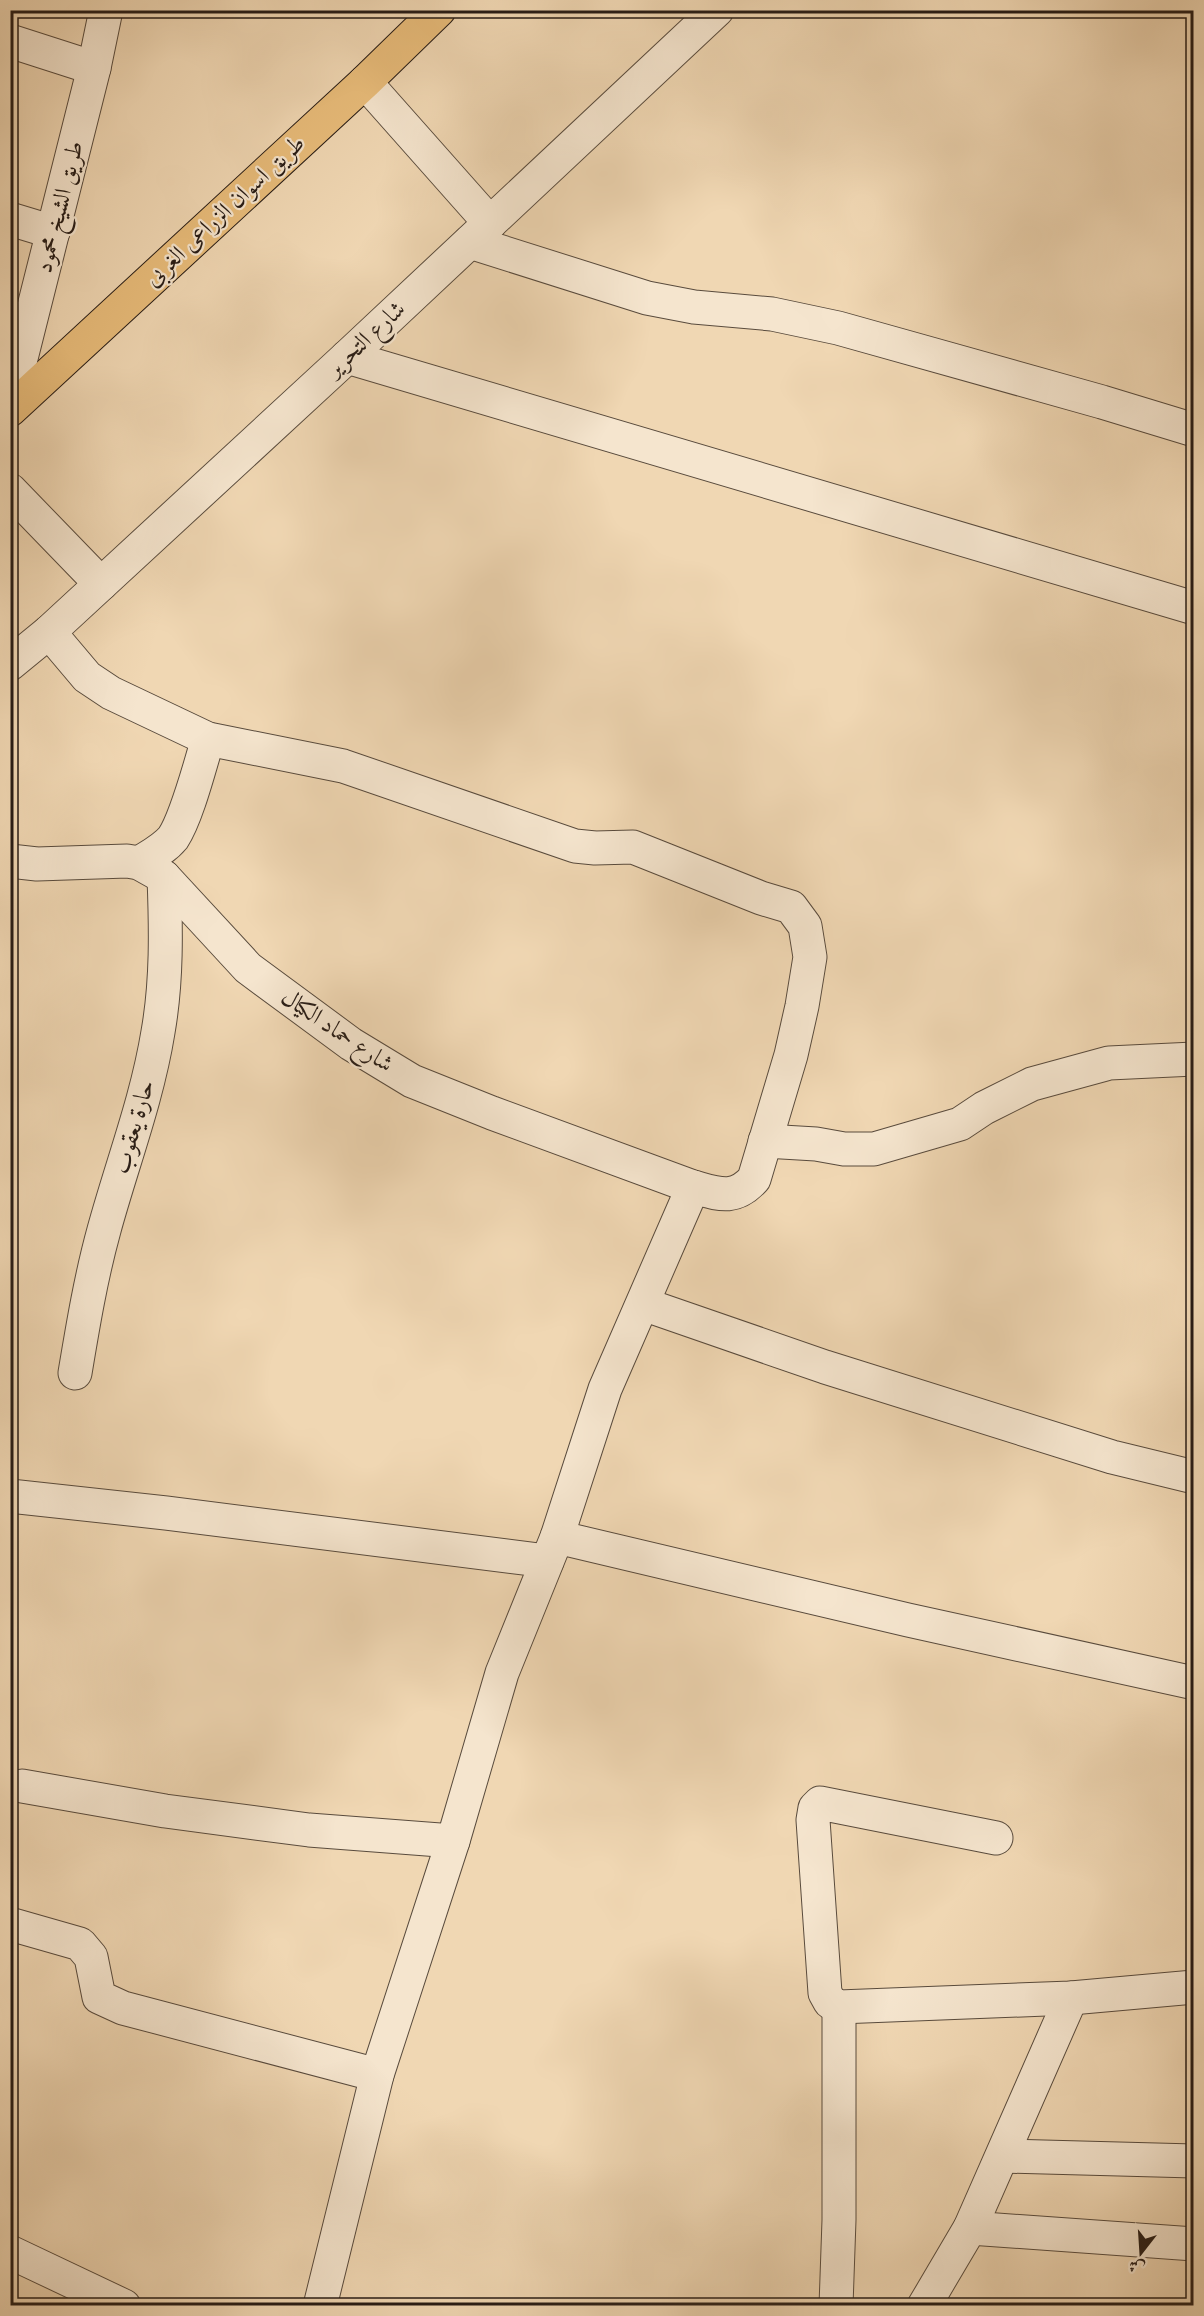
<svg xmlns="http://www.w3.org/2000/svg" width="1204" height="2316" font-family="'IM FELL DW Pica',Amiri,serif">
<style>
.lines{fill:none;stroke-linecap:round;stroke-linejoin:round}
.street-casing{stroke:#594b3d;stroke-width:35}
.primary-casing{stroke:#271c16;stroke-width:35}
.street{stroke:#f5e5ce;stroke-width:33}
.primary{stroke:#e8bc7a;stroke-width:33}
.labels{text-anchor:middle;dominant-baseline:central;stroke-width:4.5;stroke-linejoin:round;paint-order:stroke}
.street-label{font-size:24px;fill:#271c16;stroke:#f5e5ce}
</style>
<rect width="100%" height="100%" fill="#f0d7b3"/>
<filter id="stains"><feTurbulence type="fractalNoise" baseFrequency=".00333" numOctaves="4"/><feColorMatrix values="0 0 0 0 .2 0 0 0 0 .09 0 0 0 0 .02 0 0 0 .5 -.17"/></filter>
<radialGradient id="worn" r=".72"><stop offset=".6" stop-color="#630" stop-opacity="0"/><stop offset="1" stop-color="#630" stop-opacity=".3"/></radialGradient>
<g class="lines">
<defs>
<g id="street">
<path d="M10 41 94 68"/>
<path d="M365 82 490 223"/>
<path d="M10 219 53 232"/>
<path d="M470 242 647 298 694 307 772 314 838 328 1102 402 1194 430"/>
<path d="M347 357 1194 608"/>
<path d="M10 402 94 68 106 10"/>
<path d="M10 490 101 584"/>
<path d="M10 664 49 632 347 357 717 10"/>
<path d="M10 861 37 864 127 861 139 863 164 877 248 968 351 1044 412 1081 492 1113 693 1187C719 1194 734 1201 754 1179L791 1055 802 1006 810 957 805 926 791 907 761 898 633 847 595 848 575 846 343 766 208 739 111 693 87 677 49 632"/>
<path d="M139 863C150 856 164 849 173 838 187 817 200 765 208 739"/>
<path d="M765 1141 816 1144 844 1149H874L960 1124 984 1108 1032 1084 1109 1063 1194 1059"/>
<path d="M643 1304 825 1367 1112 1457 1194 1477"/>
<path d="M75 1373C83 1325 91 1277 104 1230 122 1164 147 1100 158 1032 167 981 166 929 164 877"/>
<path d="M10 1496 166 1513 547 1561"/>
<path d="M557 1537 908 1620 1194 1683"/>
<path d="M22 1786 165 1811 309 1830 453 1841"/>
<path d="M996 1838 820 1803 815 1808 813 1820 825 1993 830 2002 839 2007 1071 1998 1194 1987"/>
<path d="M10 1924 80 1944 91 1957 99 1997 123 2008 377 2075"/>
<path d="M1003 2156 1194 2161"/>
<path d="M970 2228 1194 2244"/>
<path d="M10 2252 124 2306"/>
<path d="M320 2306 377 2075 453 1841 502 1673 557 1537 605 1389 693 1187"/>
<path d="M836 2306 839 2220V2007"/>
<path d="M924 2306 970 2228 1071 1998"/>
</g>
<path id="primary" d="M10 410 365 82 439 10"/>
</defs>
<use href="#street" class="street-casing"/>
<use href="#primary" class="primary-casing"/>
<use href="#street" class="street"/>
<use href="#primary" class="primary"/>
</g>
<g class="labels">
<g class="street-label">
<text transform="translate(60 207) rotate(-76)">طريق الشيخ محمود</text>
<text transform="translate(225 211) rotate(-43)">طريق اسوان الزراعى الغربى</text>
<text transform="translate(366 339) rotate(-43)">شارع التحرير</text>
<text transform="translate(337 1031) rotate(34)">شارع حماد الكيال</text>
<text transform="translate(134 1127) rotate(-74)">حارة يعقوب</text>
</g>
</g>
<rect width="1204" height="2316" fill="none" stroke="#f0d7b3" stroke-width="36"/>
<rect x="12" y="12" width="1180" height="2292" fill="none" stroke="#271c16" stroke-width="3"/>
<rect x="18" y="18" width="1168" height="2280" fill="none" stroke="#271c16" stroke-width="1.5"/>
<g transform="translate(1141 2253) rotate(197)" stroke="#f5e5ce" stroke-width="4.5" paint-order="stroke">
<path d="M0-4.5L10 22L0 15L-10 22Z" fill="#271c16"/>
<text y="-9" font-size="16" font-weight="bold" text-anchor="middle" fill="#271c16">ش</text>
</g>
<rect width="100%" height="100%" filter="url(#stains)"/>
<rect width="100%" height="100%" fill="url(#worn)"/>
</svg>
